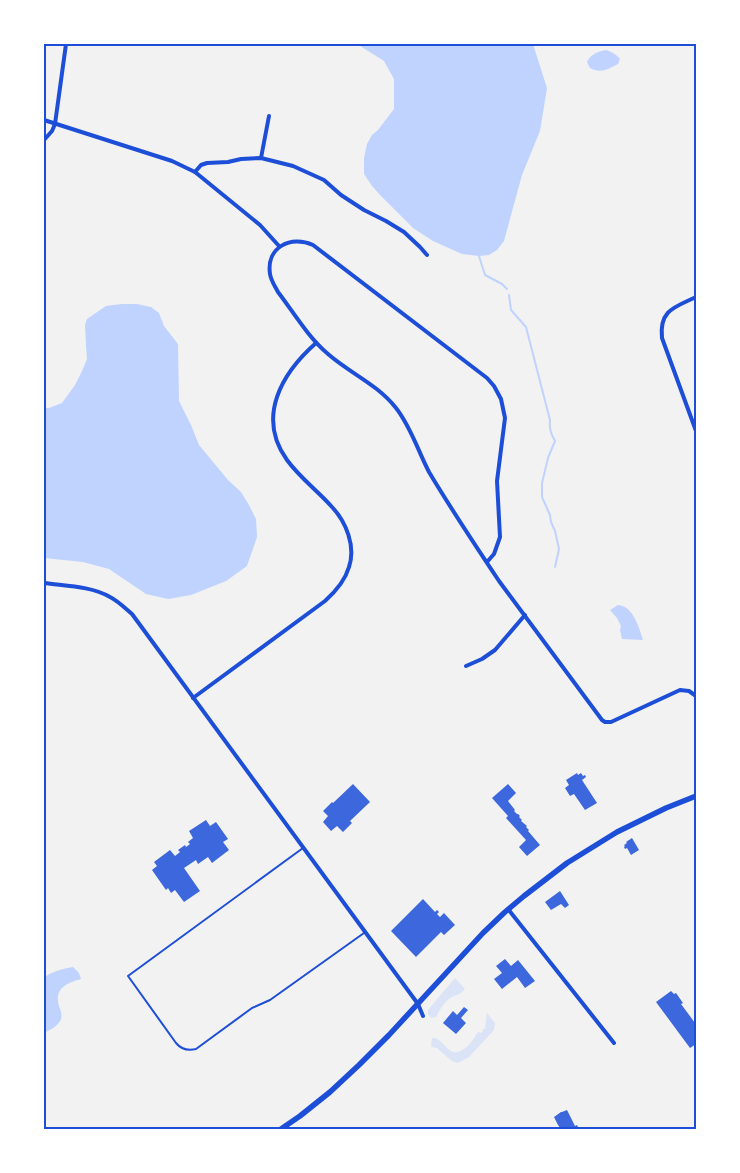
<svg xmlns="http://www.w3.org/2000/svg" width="740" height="1173" font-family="'PT Sans',sans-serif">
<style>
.green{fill:#dbe4f7}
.water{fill:#bfd3fe}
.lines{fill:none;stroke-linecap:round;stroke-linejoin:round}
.stream{stroke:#bfd3fe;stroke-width:2}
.building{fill:#3d67dc}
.service{stroke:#1d4ed8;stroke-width:2}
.minor{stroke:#1d4ed8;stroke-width:4}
.trunk{stroke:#1d4ed8;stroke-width:5.5}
.neatline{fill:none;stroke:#1d4ed8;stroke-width:2}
</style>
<rect width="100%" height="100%" fill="#f2f2f2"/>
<g class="green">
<path d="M455 978 465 989C458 996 459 994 452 997 444 1001 440 1010 436 1017L431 1018 428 1014V1010Z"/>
<path d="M487 1013 495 1023 494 1030 469 1057 458 1063 452 1061 447 1057 437 1048 431 1047 432 1038C444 1037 448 1059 462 1050 469 1047 474 1038 478 1032L482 1033 483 1029H485Z"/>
</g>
<g class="water">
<path d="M357 44H533L547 88 540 131 522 175 504 241 497 250 489 255 479 256 462 254 433 241 413 228 381 196 372 186 364 174V158L367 144 372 135 378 130 394 109V79L384 61Z"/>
<path d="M606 50C612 52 616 54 620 59L618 64C608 69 601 74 590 68L587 62C591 54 597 52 606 50Z"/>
<path d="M122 304H137L151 307 159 313 164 326 178 344 179 401 191 425 199 445 228 480 241 492 249 505 256 519 257 537 247 566 226 581 191 595 168 599 146 594 109 569 83 562 44 558V408H49L62 403 75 385 82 371 87 359 86 346 85 325 87 319 106 306Z"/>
<path d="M618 605C633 606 639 627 643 640L622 639 620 630 621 626 617 618 610 610Z"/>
<path d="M73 967 79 973 81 979C66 983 54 989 59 1006 61 1011 63 1017 60 1021 57 1027 49 1030 44 1033V977C54 971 62 969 73 967Z"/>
</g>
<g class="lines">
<g class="stream">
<path d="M479 256 485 275 502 284 507 289"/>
<path d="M509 295 511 310 526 327 550 420C549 429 551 434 555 441L548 458 542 483V497L550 515 551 522 555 531 559 549 555 567"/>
</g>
</g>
<g class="building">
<path d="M577 773 578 775 581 773 583 776 585 775 586 777 582 780 597 803 585 810 574 794 570 796 565 788 569 785 566 780Z"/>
<path d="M353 784 370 802 350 821 352 823 343 832 337 826 331 831 323 822 328 816 323 811 332 802 333 803Z"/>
<path d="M508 784 516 793 508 801 515 810 514 811 517 814H518L520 816 519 817 522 820 521 821 527 826 526 827 529 830 528 831 540 845 527 856 519 847 526 840 506 818 508 816 492 798Z"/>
<path d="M206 820 210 826 216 822 228 839 223 842 229 850 212 863 208 857 198 864 196 860 184 868 200 891 184 902 175 890 171 893 168 888 166 890 152 870 157 866 154 862 170 850 175 856 180 852 178 850 185 845 186 847 190 844 188 842 193 838 189 831Z"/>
<path d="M632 838 639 850 631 855 627 848 625 849 624 847 625 846 624 845 627 843 626 842Z"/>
<path d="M560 891 569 905 565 908 561 904 551 910 545 902Z"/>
<path d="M423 899 435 912 437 910 439 912 437 914 440 917 444 913 455 925 444 935 441 932 416 957 391 931Z"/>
<path d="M505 959 511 966 518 960 535 981 525 988 517 977 502 989 494 979 502 973 496 966Z"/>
<path d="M671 991 674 994 676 993 683 1003 681 1004 695 1023 696 1022V1044L690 1048 656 1002Z"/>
<path d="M464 1007 468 1010 461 1018 466 1023 456 1034 443 1023 453 1011 457 1015Z"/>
<path d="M567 1110 575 1126 577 1125 579 1129H561L558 1125 554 1117 561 1112H562Z"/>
</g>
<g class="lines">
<path class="service" d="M303 848 128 976 176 1043C181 1049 188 1051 196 1049L252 1008 270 1000 364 933"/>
<g class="minor">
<path d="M44 120 172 161 195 172 260 225 279 246"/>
<path d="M44 140 52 131 55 124 66 44"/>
<path d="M261 158 269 116"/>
<path d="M195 172 201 165 207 163 228 162 241 159 261 158 293 166 324 180 341 195 364 210 386 221 404 232 420 247 427 255"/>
<path d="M696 297C675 307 659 310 662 338L696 431"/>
<path d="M487 562 494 554 500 537 497 481 505 418 501 399 494 386 487 378 313 245C291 235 266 247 270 274 271 281 275 286 278 292 294 313 308 337 328 354 351 374 377 384 396 408 411 427 418 451 429 472 451 509 475 545 499 581L602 720 605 722H611L680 690 689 691 696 696"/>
<path d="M44 583C65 586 91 586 110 597 118 601 125 608 132 614L418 1004 423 1016"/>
<path d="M466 666 482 659 495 650 525 615"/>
<path d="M193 698 325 601C335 592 345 581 349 567 356 546 346 522 332 507 318 491 300 478 287 460 256 417 282 373 316 343"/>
<path d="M508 909 614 1043"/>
</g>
<path class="trunk" d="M281 1129 300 1116 330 1092 359 1065 389 1035 483 933 505 912 524 896 567 863 617 832 666 808 696 796"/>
</g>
<rect width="740" height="1173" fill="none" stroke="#ffffff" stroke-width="90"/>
<rect x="45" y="45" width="650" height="1083" class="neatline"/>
</svg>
